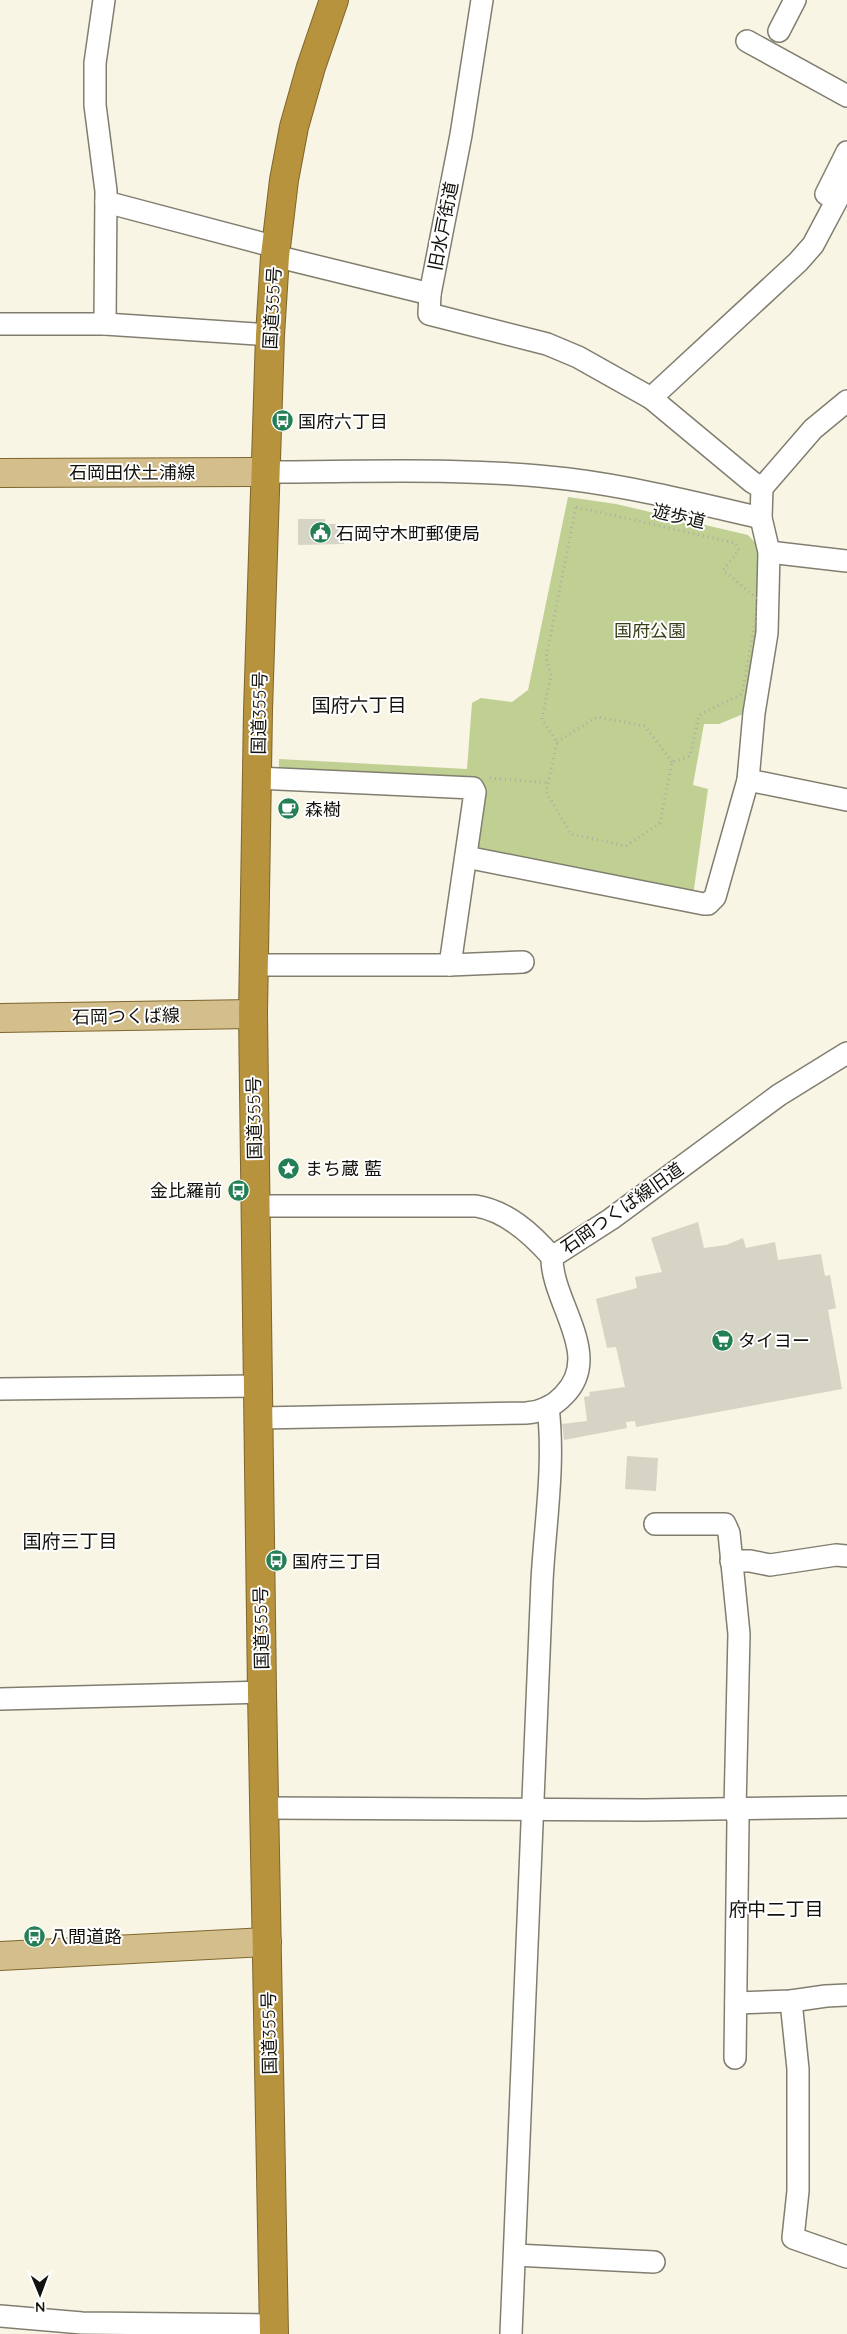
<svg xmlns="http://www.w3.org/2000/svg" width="847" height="2334" font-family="Quicksand,'Noto Sans JP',sans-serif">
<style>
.green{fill:#c0d093}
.building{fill:#d6d4c4}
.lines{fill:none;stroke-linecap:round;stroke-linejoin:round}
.minor-casing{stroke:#817e70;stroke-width:24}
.major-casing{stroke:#7e662c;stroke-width:30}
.highway-casing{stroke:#7e662c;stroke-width:30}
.path{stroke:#afada0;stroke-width:3;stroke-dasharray:1 4;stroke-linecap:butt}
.minor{stroke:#fff;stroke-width:21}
.major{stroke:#d4be8b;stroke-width:28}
.highway{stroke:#b8933d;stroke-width:28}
.labels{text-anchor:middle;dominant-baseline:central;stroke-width:4;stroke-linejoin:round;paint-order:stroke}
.street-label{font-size:18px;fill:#13120d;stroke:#fff}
.poi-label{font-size:18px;fill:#13120d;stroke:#fff;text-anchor:start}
.park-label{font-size:18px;fill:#38401a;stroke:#fff}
.neighbourhood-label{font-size:19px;fill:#13120d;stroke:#fff}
</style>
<rect width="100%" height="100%" fill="#f8f5e5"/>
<path class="green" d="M568 497 616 504 748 535 761 549 763 605 748 712 719 724H704L693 785 708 789 693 896 472 850 484 784 279 772V759L467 769 472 703 481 698 512 702 528 690Z"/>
<g class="building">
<path d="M298 519H325V524H344V544L298 545Z"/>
<path d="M698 1222 704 1248 726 1245 743 1238 746 1248 775 1242 778 1260 821 1254 825 1276 830 1275 836 1308 828 1310 842 1389 636 1427 635 1421 626 1422 627 1428 564 1440 562 1424 587 1421 584 1397 590 1396 589 1392 625 1387 616 1347 607 1348 596 1299 637 1288 635 1277 662 1272 651 1238Z"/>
<path d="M627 1456 658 1458 656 1491 625 1489Z"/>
</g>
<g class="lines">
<defs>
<g id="minor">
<path d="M104 0 95 63V105L106 191 105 324"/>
<path d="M779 31 795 0"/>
<path d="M747 41 847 96"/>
<path d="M826 194 847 152"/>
<path d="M106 202 276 247"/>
<path d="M275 256 430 294 461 135 482 0"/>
<path d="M430 294 429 314 547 344 578 357 651 398 752 482 762 488 761 518 769 552 767 633 754 713 748 780 715 897 708 904H704L466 857"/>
<path d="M0 324H105L270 335"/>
<path d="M651 398 798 262 813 245 847 181"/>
<path d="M265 472C366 472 467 467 568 479 633 487 697 503 761 518"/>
<path d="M762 488 813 429 847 401"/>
<path d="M769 552 847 561"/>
<path d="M257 778 473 788 475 792 450 965"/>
<path d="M748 780 847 800"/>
<path d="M253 965H450L523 962"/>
<path d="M256 1206H476C507 1211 532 1234 552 1257"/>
<path d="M0 1389 259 1386"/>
<path d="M259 1418 526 1413C541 1412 554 1406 564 1395 604 1355 551 1302 552 1257L611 1219 779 1095 847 1053"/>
<path d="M655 1524H725L729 1533 739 1634 735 1809 738 1820 735 2058"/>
<path d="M731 1561H750L770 1565 836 1555 847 1556"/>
<path d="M0 1699 262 1692"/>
<path d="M264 1808 644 1810 847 1807"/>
<path d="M791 2001 798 2069V2191L793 2238 847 2257"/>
<path d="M736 2003 791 2001 826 1996 847 1995"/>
<path d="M515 2255 654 2262"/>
<path d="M0 2316 82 2323 274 2325"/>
<path d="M511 2334 542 1581C545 1524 555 1465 548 1407"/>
</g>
<g id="major">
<path d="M0 473 265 472"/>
<path d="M0 1018 253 1014"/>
<path d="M0 1956 267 1942"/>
</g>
<path id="highway" d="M274 2334 262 1692 253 1014 258 711 270 335 275 256 284 180 294 127 311 67 334 0"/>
</defs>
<use href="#minor" class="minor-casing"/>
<use href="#major" class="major-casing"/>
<use href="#highway" class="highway-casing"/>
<g class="path">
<path d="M576 507 735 543 739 550 723 570 759 600 742 694 699 715 690 756 672 762 660 823 626 846 571 834 546 792 557 742 542 719 551 675 546 658Z"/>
<path d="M557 742 597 717 645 726 672 762"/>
<path d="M490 778 548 783"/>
</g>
<use href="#minor" class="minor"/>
<use href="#major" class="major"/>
<use href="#highway" class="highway"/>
</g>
<defs>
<symbol id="bus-disc" viewBox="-11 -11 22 22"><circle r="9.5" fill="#247f54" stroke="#fff"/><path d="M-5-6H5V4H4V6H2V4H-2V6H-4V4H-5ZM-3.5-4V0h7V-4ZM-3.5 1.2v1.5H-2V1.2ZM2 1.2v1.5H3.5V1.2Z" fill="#fff"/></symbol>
<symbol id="civic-disc" viewBox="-11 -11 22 22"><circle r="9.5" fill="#247f54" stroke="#fff"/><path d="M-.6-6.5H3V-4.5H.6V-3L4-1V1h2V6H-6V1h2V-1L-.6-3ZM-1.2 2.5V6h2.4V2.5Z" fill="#fff"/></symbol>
<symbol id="cafe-disc" viewBox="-11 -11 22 22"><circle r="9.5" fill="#247f54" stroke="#fff"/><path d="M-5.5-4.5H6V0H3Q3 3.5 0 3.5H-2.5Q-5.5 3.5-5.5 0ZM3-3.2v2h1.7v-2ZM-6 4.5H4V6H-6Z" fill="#fff"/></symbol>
<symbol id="sight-disc" viewBox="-11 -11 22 22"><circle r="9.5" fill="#247f54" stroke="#fff"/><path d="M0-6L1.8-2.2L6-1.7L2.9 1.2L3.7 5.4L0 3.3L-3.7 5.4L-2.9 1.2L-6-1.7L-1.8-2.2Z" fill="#fff"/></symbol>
<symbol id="supermarket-disc" viewBox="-11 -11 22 22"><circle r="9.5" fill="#247f54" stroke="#fff"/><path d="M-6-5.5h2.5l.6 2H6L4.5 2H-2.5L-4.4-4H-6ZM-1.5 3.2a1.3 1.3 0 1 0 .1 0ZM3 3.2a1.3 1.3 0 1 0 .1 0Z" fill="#fff"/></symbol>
</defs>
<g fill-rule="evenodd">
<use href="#bus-disc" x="270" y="408" width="25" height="25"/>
<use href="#civic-disc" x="308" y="520" width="25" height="25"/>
<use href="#cafe-disc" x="276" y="796" width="25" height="25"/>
<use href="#sight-disc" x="276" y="1156" width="25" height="25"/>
<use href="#bus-disc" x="226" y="1178" width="25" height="25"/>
<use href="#supermarket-disc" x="710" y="1328" width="25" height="25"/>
<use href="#bus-disc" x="264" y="1548" width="25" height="25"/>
<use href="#bus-disc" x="22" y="1924" width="25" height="25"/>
</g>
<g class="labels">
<g class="street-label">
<text transform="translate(443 226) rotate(-79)">旧水戸街道</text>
<text transform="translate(272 308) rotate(-87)">国道355号</text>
<text x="132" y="472">石岡田伏土浦線</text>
<text transform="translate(679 516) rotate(13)">遊歩道</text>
<text transform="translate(259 713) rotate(-89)">国道355号</text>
<text transform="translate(126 1016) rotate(-1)">石岡つくば線</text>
<text transform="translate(254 1118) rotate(-91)">国道355号</text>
<text transform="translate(622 1208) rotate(-35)">石岡つくば線旧道</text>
<text transform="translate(261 1628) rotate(-91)">国道355号</text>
<text transform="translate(269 2033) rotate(-91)">国道355号</text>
</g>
<g class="poi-label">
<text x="298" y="421">国府六丁目</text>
<text x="336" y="533">石岡守木町郵便局</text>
<text x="305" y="809">森樹</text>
<text x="305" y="1168">まち蔵 藍</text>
<text x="222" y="1190" text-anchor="end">金比羅前</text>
<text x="738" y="1340">タイヨー</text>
<text x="292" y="1561">国府三丁目</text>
<text x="50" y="1936">八間道路</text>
</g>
<g class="park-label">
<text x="650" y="630">国府公園</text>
</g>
<g class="neighbourhood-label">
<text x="359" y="705">国府六丁目</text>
<text x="70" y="1541">国府三丁目</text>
<text x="776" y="1909">府中二丁目</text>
</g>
</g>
<g transform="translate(40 2294) rotate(179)" stroke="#ffffff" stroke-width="4" paint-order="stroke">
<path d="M0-4L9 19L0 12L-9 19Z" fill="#13120d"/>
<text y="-8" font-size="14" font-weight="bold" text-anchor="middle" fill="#13120d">N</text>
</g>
</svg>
